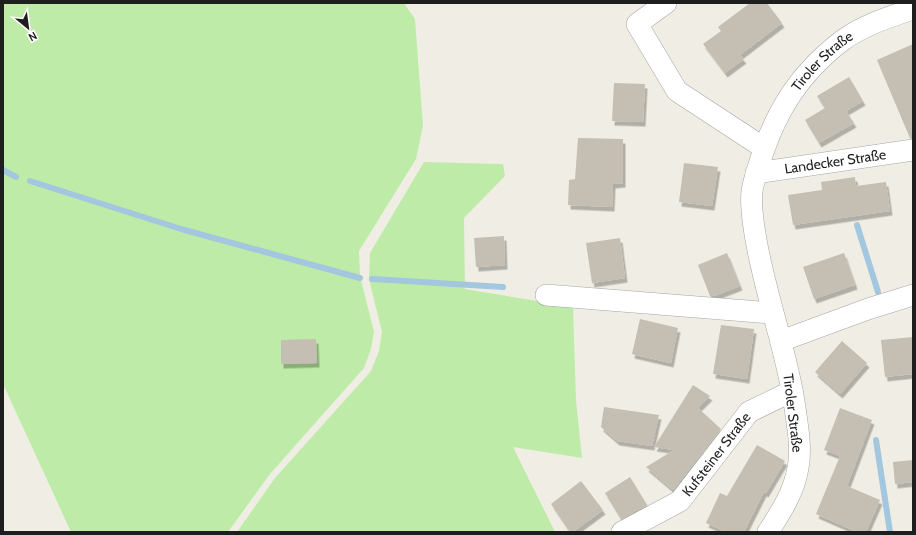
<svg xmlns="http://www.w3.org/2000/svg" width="916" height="535" font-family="Cabin,sans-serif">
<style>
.grass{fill:#beeca8}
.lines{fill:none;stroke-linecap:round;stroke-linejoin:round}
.stream{stroke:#a3c7df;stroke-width:6}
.building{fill:#c4beb3;filter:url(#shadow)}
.street-casing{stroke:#a5a5a5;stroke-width:22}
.street{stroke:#fff;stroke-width:21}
.labels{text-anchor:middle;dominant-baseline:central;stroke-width:4;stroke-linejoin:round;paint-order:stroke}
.street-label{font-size:14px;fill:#1e1e1e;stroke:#fff}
</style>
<defs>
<filter id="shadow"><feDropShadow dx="2.5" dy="4.5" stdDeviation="0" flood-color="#0004"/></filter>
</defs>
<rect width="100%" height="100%" fill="#f0eee4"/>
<g class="grass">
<path d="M3 3H404L415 19 423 126 416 159 359 251 360 276 374 332 371 349 364 368 270 474 228 532H71L3 384Z"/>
<path d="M424 162 503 164 505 176 464 218 465 289 573 307 576 400 582 458 513 447 555 532H237L275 478 371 371 379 351 382 332 369 279 370 253Z"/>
</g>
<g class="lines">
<g class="stream">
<path d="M3 170 16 177"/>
<path d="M30 181 181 229 360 278"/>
<path d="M857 225 878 292"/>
<path d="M372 279 503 287"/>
<path d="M876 440 890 532"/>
</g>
</g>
<g class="building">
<path d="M750 3H767L782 23 740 55 744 59 725 73 703 44 721 31 718 27Z"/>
<path d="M913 44V138H910L877 60Z"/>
<path d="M849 77 863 101 846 111 854 123 819 143 805 120 825 108 817 96Z"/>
<path d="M614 83 645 84 643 122 612 121Z"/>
<path d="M578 138 623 139V183L613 184 612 207 568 205 569 180 575 179Z"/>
<path d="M684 163 718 167 712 206 679 202Z"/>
<path d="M855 177 856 186 886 182 890 211 793 225 788 195 822 190 821 182Z"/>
<path d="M504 236 505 265 476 267 474 238Z"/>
<path d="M620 238 625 278 592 283 586 243Z"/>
<path d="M727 253 740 286 714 296H710L698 265Z"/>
<path d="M844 253 855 285 814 299 803 267Z"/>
<path d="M640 319 678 328 671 363 632 354Z"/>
<path d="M721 325 754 329 747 379 713 374Z"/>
<path d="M913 337V374L885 377 881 340Z"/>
<path d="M316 339 317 363 281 364V340Z"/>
<path d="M842 341 867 363 840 394 815 372Z"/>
<path d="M693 385 710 396 698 408 721 429 673 490 646 467 674 450 654 447Z"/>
<path d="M604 407 659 415 652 446 617 441 601 427Z"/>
<path d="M840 408 872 420 847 486 880 500 866 532H857L816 514 840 456 824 450Z"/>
<path d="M757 445 785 461 766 493 764 492 744 532H726L706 523 720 493 727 496Z"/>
<path d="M913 460V482L895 484 893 462Z"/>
<path d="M630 477 647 505 621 519 605 493Z"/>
<path d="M581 481 603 510 573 532H570L551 504Z"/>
</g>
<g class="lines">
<defs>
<g id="street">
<path d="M666 3 637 24 677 91 764 148"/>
<path id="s1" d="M756 173 913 150"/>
<path d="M546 295 772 313"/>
<path d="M781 341 868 309 913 295"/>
<path id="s2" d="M622 532 680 501 749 412 792 391"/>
<path id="s3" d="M768 532C781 512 794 492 798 468 802 447 797 423 794 401 786 352 769 304 759 255 755 236 750 211 752 191 753 184 756 175 758 168 764 148 771 129 781 111 796 83 818 59 843 40 864 25 889 17 913 9"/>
</g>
</defs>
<use href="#street" class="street-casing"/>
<use href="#street" class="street"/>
</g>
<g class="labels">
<g class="street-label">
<text stroke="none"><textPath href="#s3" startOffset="504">Tiroler Straße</textPath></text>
<text stroke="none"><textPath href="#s1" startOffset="80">Landecker Straße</textPath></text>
<text transform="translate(793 413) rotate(83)">Tiroler Straße</text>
<text stroke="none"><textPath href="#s2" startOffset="125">Kufsteiner Straße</textPath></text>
</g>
</g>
<rect width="916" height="535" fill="none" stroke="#1e1e1e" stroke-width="8"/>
<g transform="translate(28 28) rotate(151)" stroke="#ffffff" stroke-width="3" paint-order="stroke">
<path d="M0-3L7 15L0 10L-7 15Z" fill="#1e1e1e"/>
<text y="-6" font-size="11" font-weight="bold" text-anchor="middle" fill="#1e1e1e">N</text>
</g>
</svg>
